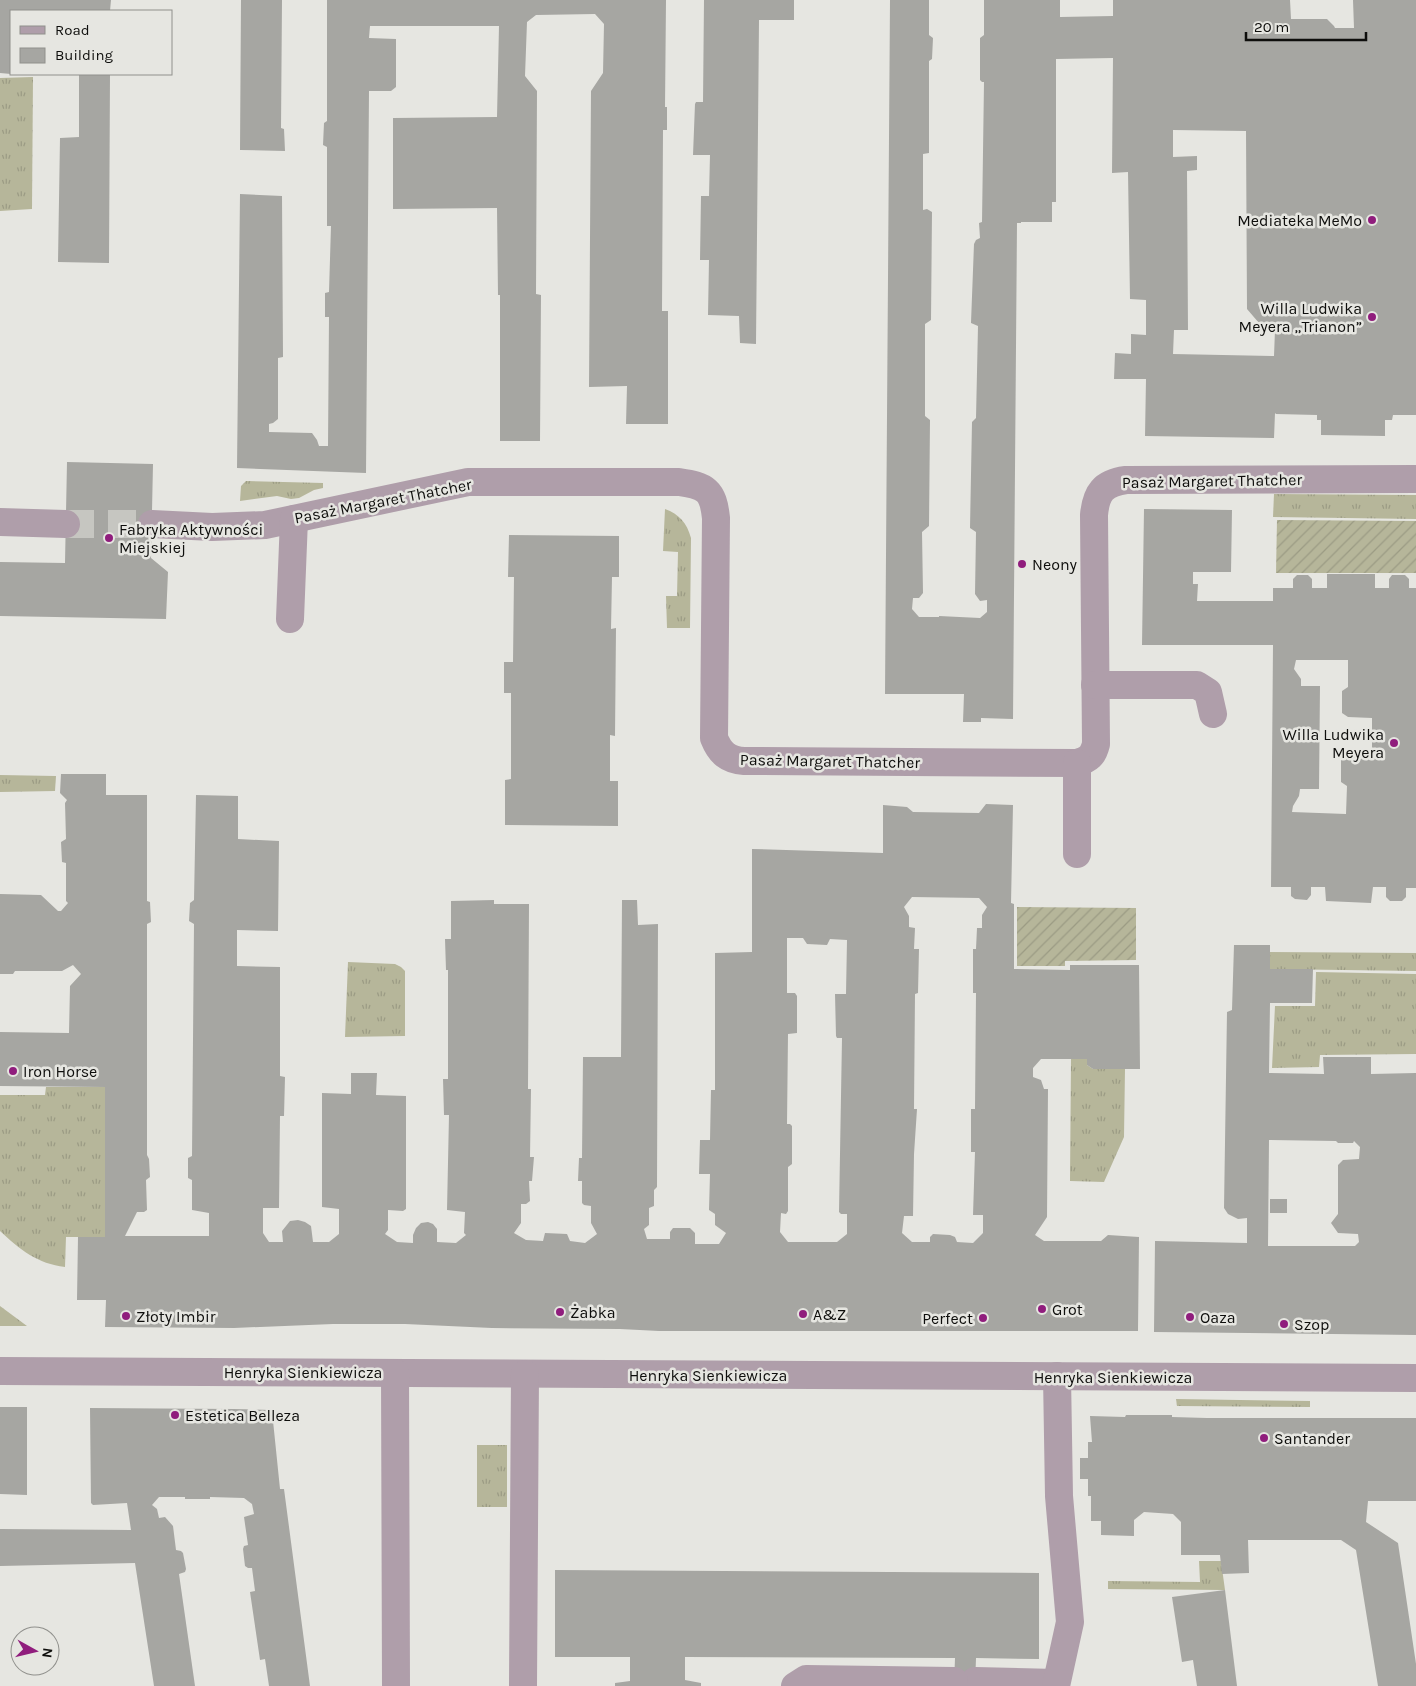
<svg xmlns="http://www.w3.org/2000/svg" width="1416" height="1686" font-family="Karla,sans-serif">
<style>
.grass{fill:url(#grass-tufts)}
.garden{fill:url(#garden-furrows)}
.building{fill:#a6a6a2;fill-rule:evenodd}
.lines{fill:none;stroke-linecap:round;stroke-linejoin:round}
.minor-tunnel{stroke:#c6c6c1;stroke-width:28;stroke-dasharray:28 14;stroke-linecap:butt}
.minor{stroke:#af9eaa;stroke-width:28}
.poi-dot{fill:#901d7d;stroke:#e6e6e1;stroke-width:2}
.labels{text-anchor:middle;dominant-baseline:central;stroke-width:5;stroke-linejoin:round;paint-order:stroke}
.poi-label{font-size:16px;fill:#0e0e0c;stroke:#e6e6e1;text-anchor:start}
.street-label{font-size:16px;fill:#0e0e0c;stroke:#e6e6e1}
</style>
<defs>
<pattern id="grass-tufts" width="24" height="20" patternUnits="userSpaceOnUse" patternTransform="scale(1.25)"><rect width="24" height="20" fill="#b6b69a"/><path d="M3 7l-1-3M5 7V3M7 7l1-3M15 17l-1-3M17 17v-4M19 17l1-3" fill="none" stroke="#9b9b84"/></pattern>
<pattern id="garden-furrows" width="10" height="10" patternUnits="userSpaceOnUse" patternTransform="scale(1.25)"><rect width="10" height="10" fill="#b6b69a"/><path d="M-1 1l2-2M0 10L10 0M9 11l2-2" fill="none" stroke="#9b9b84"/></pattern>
</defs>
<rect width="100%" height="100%" fill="#e6e6e1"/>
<g class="grass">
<path d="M33 77 32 209 0 211V78Z"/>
<path d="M246 481 323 483V488L314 490 299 498 291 499 277 496 240 501 241 486Z"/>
<path d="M1274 494 1416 495V519L1273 517Z"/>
<path d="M665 509C679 514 687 523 691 538L690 628H667L666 596H677L678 552 663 551Z"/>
<path d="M0 775 56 776 55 791 0 792Z"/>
<path d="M1270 952 1416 953V971L1270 969Z"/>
<path d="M348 962 395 964 401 967 405 971V1036L345 1037Z"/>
<path d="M1316 972 1416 974V1054L1320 1055 1319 1067 1272 1068 1275 1006H1315Z"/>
<path d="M1071 1059H1087V1065L1093 1069H1125L1124 1137 1104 1182 1070 1181Z"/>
<path d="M46 1087H105V1237H66L65 1267C38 1264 19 1249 0 1231V1095H45Z"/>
<path d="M0 1306 27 1326H0Z"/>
<path d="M1176 1399 1310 1401V1407L1177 1406Z"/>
<rect x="477" y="1445" width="30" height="62"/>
<path d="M1199 1561H1221L1225 1590 1108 1589V1581L1200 1582Z"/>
</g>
<g class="garden">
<path d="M1277 520 1416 521V573H1276Z"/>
<path d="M1017 907 1136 908V960L1065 961V966H1017Z"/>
</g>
<g class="building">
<path d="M0 0H111L110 11H11V74L0 73Z"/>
<path d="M241 0H282L281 128 284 129 285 151 240 150Z"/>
<path d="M327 0H666L665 107H667V130H663L662 311H668V424H626L627 386 589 387 591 91 603 73 604 24 595 14 536 15 527 22 525 76 537 91 536 294 541 295 540 441H500V295H498L497 208 393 209V118L497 117 499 26H370L369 38 396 39V87L391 91H369L366 473 237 468 240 194 282 196 283 357 278 358V419L273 423 269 424V432L312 433 317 440 319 446H328L329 317H325V293L329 292 331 226H327V147L323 145 324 123 327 121Z"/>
<path d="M704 0H794V20H759L756 344 740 343 739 316 708 315 709 260H700L701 196H709L710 155H693L695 104 696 102H703Z"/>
<path d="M890 0H929V35L933 38 932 59 929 61V153L923 154V210L927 209 932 212 931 320 925 324V416L930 420 929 526 922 532 923 593 919 598H913L912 609 919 617H939V616L980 618 987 612V600L980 601 975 594 976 532 970 528 972 422 976 418 978 326 971 323 974 244 976 240 980 238 979 223 982 222 984 82H982L980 80V38L984 35V0H1060V17L1113 16V0H1290L1291 19H1327L1334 26 1335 28H1354L1353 0H1416V415H1393L1392 420H1385V436L1321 435V420H1317V415L1276 414 1275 413 1274 438 1145 436 1146 379H1114L1115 353 1131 354V334L1146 335V300L1130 299 1128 172 1112 173 1113 58 1056 59V202H1052V222H1021V223H1017L1013 719 981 718V722H963L964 694H885ZM1173 130 1246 131 1247 309 1265 330H1275L1274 356 1173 354 1174 330H1188L1187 171 1197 170V156L1173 157Z"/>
<path d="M79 74H110L109 263 58 262 60 138 79 137Z"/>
<path d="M67 462 153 464 151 558 168 572 166 619 0 616V562L65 563Z"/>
<path d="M1144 509 1232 510 1231 572H1193V584H1198L1197 601H1273V588H1293V579L1297 575H1308L1312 579V588H1327V574H1375V588H1389V579L1392 575H1405L1409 579V588H1416V888H1406V897L1402 901H1390L1386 897V887H1373L1371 903 1326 901 1325 887H1311V895L1307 900 1295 899 1291 896V887H1271L1273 645H1142ZM1296 660H1348V687L1342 691V713L1348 717 1372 718V756L1347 757 1341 760V782L1347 786 1346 814 1292 812 1293 806 1299 796 1300 789H1319L1320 686H1301V679L1294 669Z"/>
<path d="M509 535 619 536V577H612L611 629 616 628 615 736 610 735V781H618V826L505 825V780L511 779V693H504V662H513L514 577H508Z"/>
<path d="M61 774H106V795H147V901L150 902 151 922 147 924V1155L149 1159 150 1177 146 1180 147 1210 144 1212H137L125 1236H209V1213L192 1210V1180L188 1178V1158L192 1156 194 924 189 921 190 903 194 900 196 795 238 796V839L279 841 278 931 237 930V966L280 967V1076L285 1077 284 1116H280L279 1208H263V1233L269 1242H283L282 1231 290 1221 298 1220 305 1222 311 1226 313 1242H329L339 1234V1209L322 1207V1093L351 1094V1073H377L376 1095 406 1096V1209L403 1211 388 1210V1230L385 1234 397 1242 413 1243V1235L416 1228 421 1223 428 1222 433 1224 437 1229V1242L456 1243 466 1235 464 1233 465 1212 447 1210 449 1115H444L443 1079H448V970H446L445 939H451V901L494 900V904H529L528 1089H531L530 1157H534L532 1181H529L530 1201 526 1204H521V1223L514 1233 526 1240 543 1241 545 1233 567 1234 570 1241 585 1243 597 1234 591 1223V1206L584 1205 582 1203V1181H578L579 1158H582L583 1057H621L622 900H637L638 925 658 924 657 1187 654 1190V1206L649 1208V1225L644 1229 647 1239H670V1232L673 1228H690L695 1233V1244H719L726 1233 715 1225V1214L709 1210 710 1174H699L700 1140H710L711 1090H715V953L752 952V849L883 853V805L907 807 913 812 979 813 986 804 1013 805 1011 903 1014 904V969L1070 970V965H1139L1140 1069H1093L1087 1065V1059H1041L1033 1068V1077L1041 1080 1044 1089H1048L1047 1217 1035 1235 1044 1241H1101L1108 1235 1139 1237 1138 1331H659L620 1329 492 1328 405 1324H333L234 1328 105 1327 106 1300H77L78 1237H105V1087L0 1086V1032L69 1033 70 986 81 974 73 965 62 971H15L13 974H0V894L41 895 58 911H61L68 903 66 901V863L62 862 61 842 66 839 65 803 67 800 60 793ZM912 897 979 898 987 907 982 915V928H977L976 949H973V993H976L975 1109H971V1152H975L973 1215H983V1233L973 1243 957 1242 955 1237 950 1235 933 1234 930 1237V1242H912L902 1233 904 1216H913L914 1154 917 1109H914L915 994 918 993 919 949H914L915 928 909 927V916L904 907ZM787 938H803L807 944 827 945 830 939 847 940 846 994H835L836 1036 837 1038H842L839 1212 841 1214H847V1234L837 1242H788L780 1232 781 1213 786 1214 788 1211V1167L792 1164V1126L790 1124H787L788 1034 797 1033V996L795 993H787Z"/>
<path d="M1234 945H1270V969H1313L1312 1003H1270L1269 1073 1324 1074 1323 1057H1371V1074L1416 1073V1335L1154 1332 1155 1241 1247 1243V1218L1238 1219 1228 1214 1224 1208 1227 1012 1232 1010ZM1269 1140 1336 1141 1338 1143H1353L1354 1141 1360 1147 1359 1159 1343 1160 1338 1165V1214L1331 1223 1338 1233 1358 1234 1359 1242 1355 1246H1268Z"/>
<rect x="1270" y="1199" width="17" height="14"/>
<path d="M0 1407H27V1495L0 1494Z"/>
<path d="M90 1408 233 1409 271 1410 272 1411 280 1489H284L310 1686H269L265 1659 260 1660 250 1592 255 1591 252 1568H248L245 1566 243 1549 244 1546 248 1545 244 1517 254 1514 252 1504 244 1498 210 1497V1499H185V1497H159L152 1505 157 1509 159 1518 165 1517 173 1526 176 1550 181 1551 183 1553 186 1569 185 1572 179 1574 195 1686H154L135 1563 0 1566V1529L131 1530 127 1503 93 1505 91 1503Z"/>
<path d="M1126 1415H1172V1417L1207 1418H1416V1501H1368L1366 1522 1398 1543 1416 1664V1686H1378L1356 1550 1341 1540H1248L1249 1573 1222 1574 1220 1555H1181V1522L1173 1514 1144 1512 1134 1520V1536L1101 1535V1521H1091V1496H1088V1479H1080V1458H1088V1442H1092L1090 1416 1125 1417Z"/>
<path d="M555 1570 1039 1573V1659L976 1658 975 1686H954L955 1658 685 1657V1680L701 1683V1686H615V1683L630 1681V1657H555Z"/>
<path d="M1225 1590 1237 1686H1197L1193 1660 1182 1662 1172 1597Z"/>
</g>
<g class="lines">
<path class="minor-tunnel" d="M66 524H152"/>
<g class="minor">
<path d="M0 522 66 524"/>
<path d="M152 524 212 527 265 525 468 482H679C706 486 713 490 716 518L714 738C720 753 728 760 744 761L1077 763C1089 759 1093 756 1096 744L1094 515C1096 493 1103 483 1126 480L1416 479"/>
<path d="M290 619 294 519"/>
<path d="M1095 685H1197L1208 692 1213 714"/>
<path d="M1077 763V854"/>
<path d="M0 1371 1416 1378"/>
<path d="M395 1373 396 1686"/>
<path d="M975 1681 1056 1683"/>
<path d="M523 1686 525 1374"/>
<path d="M795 1686 806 1679 954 1681"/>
<path d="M1056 1686 1070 1622 1059 1496 1057 1376"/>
</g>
</g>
<g class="poi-dot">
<circle cx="1372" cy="220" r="5"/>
<circle cx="1372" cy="317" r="5"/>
<circle cx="109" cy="538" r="5"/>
<circle cx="1022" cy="564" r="5"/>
<circle cx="1394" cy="743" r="5"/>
<circle cx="13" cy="1071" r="5"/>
<circle cx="1042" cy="1309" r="5"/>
<circle cx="560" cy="1312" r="5"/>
<circle cx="803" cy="1314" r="5"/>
<circle cx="126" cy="1316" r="5"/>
<circle cx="1190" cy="1317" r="5"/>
<circle cx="983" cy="1318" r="5"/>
<circle cx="1284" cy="1324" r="5"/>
<circle cx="175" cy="1415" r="5"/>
<circle cx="1264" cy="1438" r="5"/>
</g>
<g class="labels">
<g class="poi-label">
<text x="1362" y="220" text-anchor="end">Mediateka MeMo</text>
<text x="1362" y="308" text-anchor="end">Willa Ludwika<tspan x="1362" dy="18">Meyera „Trianon”</tspan></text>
<text x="119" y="529">Fabryka Aktywności<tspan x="119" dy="18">Miejskiej</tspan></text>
<text x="1032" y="564">Neony</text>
<text x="1384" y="734" text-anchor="end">Willa Ludwika<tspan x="1384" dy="18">Meyera</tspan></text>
<text x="23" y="1071">Iron Horse</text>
<text x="1052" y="1309">Grot</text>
<text x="570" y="1312">Żabka</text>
<text x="813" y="1314">A&amp;Z</text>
<text x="136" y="1316">Złoty Imbir</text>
<text x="1200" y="1317">Oaza</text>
<text x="973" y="1318" text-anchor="end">Perfect</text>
<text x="1294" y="1324">Szop</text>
<text x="185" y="1415">Estetica Belleza</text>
<text x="1274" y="1438">Santander</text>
</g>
<g class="street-label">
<text transform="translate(1212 481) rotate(-1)">Pasaż Margaret Thatcher</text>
<text transform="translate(383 501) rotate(-11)">Pasaż Margaret Thatcher</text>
<text transform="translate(830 761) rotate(1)">Pasaż Margaret Thatcher</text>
<text x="303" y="1372">Henryka Sienkiewicza</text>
<text x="708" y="1375">Henryka Sienkiewicza</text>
<text x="1113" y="1377">Henryka Sienkiewicza</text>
</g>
</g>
<rect x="10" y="10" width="162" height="65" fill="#e6e6e1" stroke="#90908c"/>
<rect x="20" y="26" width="25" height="8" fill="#af9eaa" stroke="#90908c"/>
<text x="55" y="35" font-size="15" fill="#0e0e0c">Road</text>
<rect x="20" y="48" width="25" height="15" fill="#a6a6a2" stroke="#90908c"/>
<text x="55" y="60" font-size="15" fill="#0e0e0c">Building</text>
<g transform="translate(35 1651) rotate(98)"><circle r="24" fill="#e6e6e1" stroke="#90908c"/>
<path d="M0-4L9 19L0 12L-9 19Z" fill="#901d7d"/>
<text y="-8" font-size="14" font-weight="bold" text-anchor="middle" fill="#0e0e0c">N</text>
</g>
<path d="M1246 32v8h120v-8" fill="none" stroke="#0e0e0c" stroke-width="2.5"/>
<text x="1254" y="32" font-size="15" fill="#0e0e0c" stroke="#e6e6e1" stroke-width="4" paint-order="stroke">20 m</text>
</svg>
